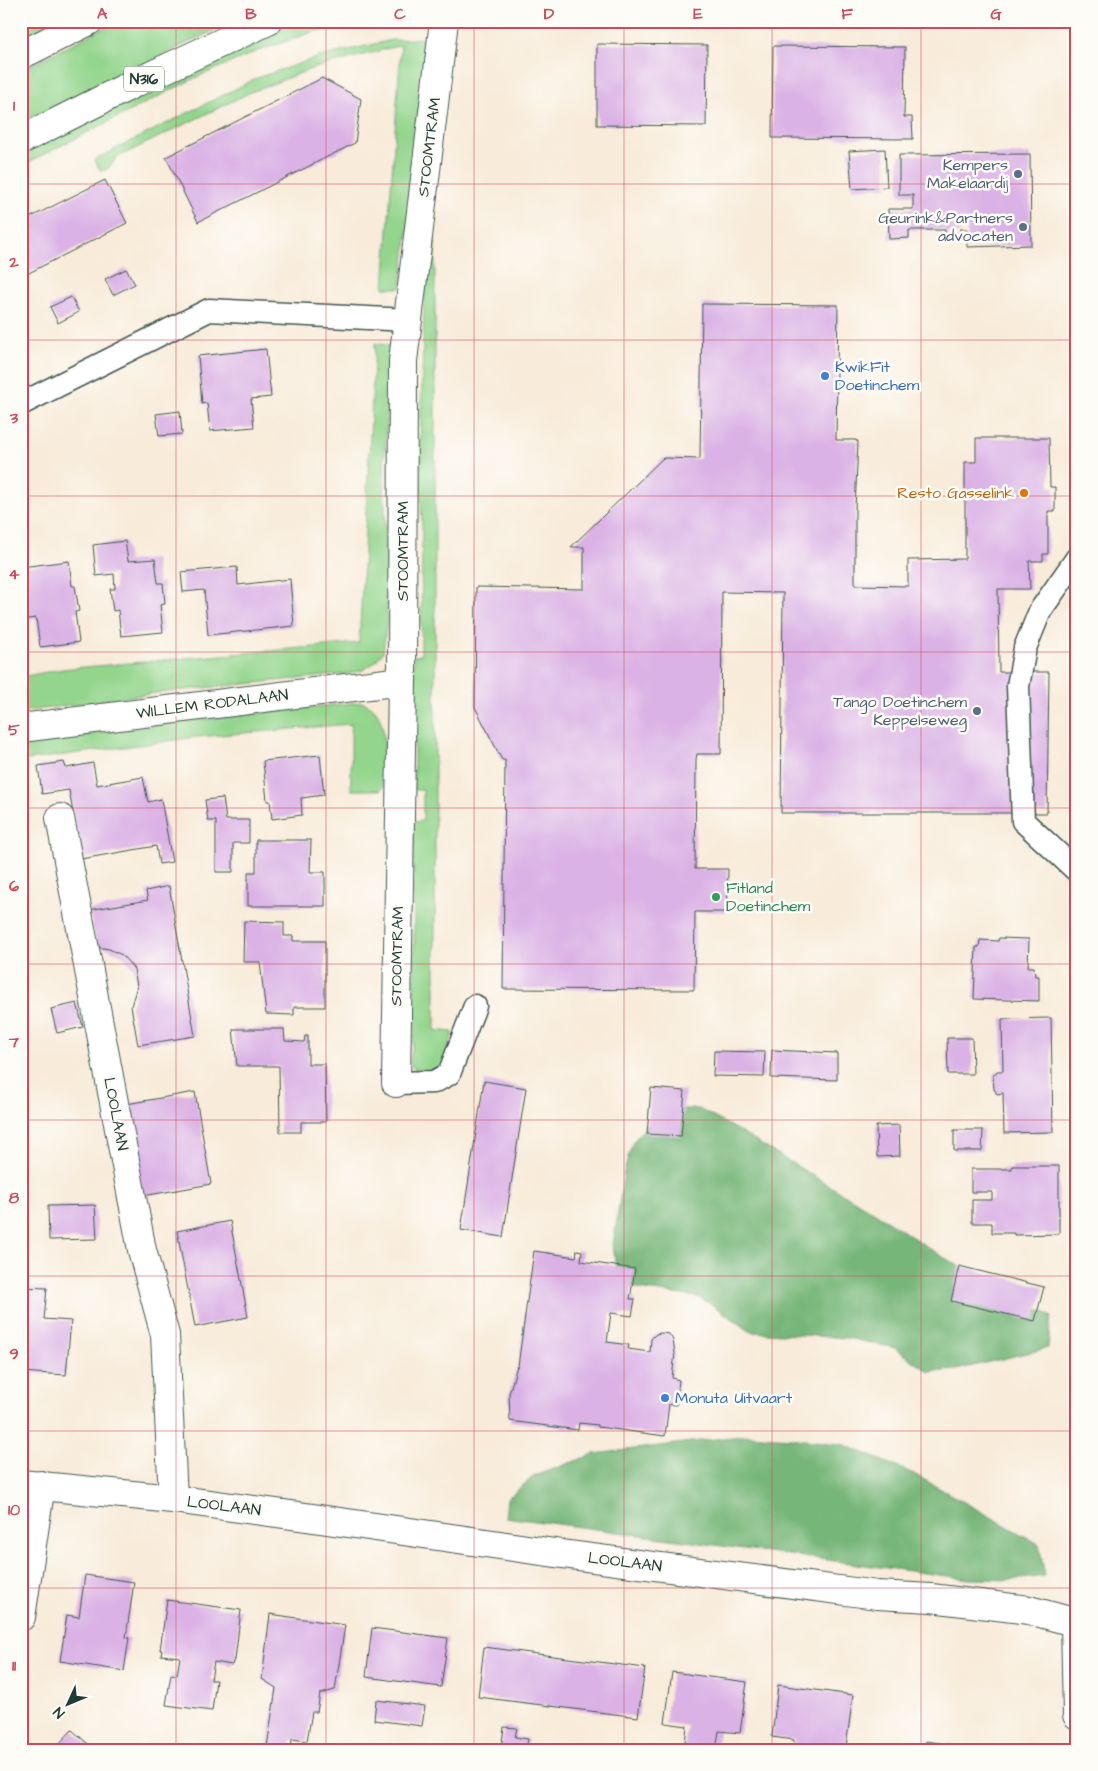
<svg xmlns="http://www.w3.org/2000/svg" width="1098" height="1771" font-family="'Architects Daughter',sans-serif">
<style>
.green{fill:#93d58c;stroke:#598960}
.forest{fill:#76b678;stroke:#4a7a56}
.building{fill:#dab2e5}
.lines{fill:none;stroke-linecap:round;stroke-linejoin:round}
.lane-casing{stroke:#40574d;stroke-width:25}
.street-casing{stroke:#40574d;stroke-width:30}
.primary-casing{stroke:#40574d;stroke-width:30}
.lane{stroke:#fff;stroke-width:22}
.street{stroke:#fff;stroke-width:28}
.primary{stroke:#fff;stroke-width:28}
.grid{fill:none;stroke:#d1495b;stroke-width:1;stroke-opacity:0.55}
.service-dot{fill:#5c6f8a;stroke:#fdfcf7;stroke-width:2}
.shop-dot{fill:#3f7fe0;stroke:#fdfcf7;stroke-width:2}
.food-dot{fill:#e8710a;stroke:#fdfcf7;stroke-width:2}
.leisure-dot{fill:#2e9e5b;stroke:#fdfcf7;stroke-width:2}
.labels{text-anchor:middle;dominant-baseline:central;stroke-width:5;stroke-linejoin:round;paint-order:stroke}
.shield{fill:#fdfcf7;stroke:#62766e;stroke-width:1}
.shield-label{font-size:15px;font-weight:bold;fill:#1f3d34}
.street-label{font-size:16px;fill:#1f3d34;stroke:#fdfcf7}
.service-label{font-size:16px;fill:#4e5e75;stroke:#fdfcf7;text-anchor:end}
.shop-label{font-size:16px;fill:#366cbe;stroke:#fdfcf7;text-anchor:start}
.food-label{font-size:16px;fill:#c56008;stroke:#fdfcf7;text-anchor:end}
.leisure-label{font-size:16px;fill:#27864d;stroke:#fdfcf7;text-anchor:start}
.neatline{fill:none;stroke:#d1495b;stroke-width:2}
.grid-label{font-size:16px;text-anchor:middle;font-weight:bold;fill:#d1495b}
</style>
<rect width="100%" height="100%" fill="#fdfcf7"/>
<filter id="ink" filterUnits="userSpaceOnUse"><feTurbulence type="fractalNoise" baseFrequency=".02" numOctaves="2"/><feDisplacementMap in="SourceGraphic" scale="10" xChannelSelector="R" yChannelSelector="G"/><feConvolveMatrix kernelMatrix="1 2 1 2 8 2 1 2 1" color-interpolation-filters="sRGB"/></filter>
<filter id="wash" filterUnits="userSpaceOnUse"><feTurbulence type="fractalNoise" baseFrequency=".0096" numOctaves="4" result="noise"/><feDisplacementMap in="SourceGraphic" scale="20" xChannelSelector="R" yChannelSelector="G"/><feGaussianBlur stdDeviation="1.12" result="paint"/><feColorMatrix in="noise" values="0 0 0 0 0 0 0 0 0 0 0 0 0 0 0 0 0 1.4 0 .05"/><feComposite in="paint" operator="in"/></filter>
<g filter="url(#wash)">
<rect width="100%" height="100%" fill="#f8ebd9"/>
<g class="green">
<path d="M42 21H58L21 45V32Z"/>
<path d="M117 21H236L187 43 21 127V70Z"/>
<path d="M302 21H360L319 30 258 51 197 77 21 166V152L270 32Z"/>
<path d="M431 38 401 288H384L401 45 311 69 251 92 116 158 109 168 101 171 94 160 257 78 319 57 392 40Z"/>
<path d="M435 239V1030L453 1032C445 1059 448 1076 414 1069L410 1063 415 1028 413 822 423 821V790H414V656L421 655 422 528 420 446 426 243Z"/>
<path d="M375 343 392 346 384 463 387 620 383 652 374 663 363 670 346 674 164 692 21 712V677L62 669 359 643Z"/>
<path d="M361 702C365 703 369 705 372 707 390 722 383 765 383 787L380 790H351V724L197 737 21 761V745C134 726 248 714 361 702Z"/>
</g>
<g class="forest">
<path d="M683 1109H699L730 1126 872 1211 943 1257 1051 1316 1048 1348 956 1370 929 1372 895 1348 847 1338 751 1332 711 1304 698 1297 645 1290 631 1286 616 1269 613 1245 624 1172 632 1144 639 1134 661 1113Z"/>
<path d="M748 1435 791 1438 845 1445 914 1474 1039 1544 1045 1576 1013 1580 969 1579 505 1517 507 1499 534 1476 594 1454Z"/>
</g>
<g id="blocks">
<g class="building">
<path d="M597 44 707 45 706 126 597 125Z"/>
<path d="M773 46 905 47 904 117H912L913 139 772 138Z"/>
<path d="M322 78 361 99 355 143 198 222 166 157Z"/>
<path d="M885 149 887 187 852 189 849 151Z"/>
<path d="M1030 154 1031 245 967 247V229H960V233L945 234V230H909V238L889 239 888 209H913V195H899V155Z"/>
<path d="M105 180 127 223 21 277V222Z"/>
<path d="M126 269 135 284 113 295 105 279Z"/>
<path d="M71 297 79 312 58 323 50 307Z"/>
<path d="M702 304 838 305 836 440H856V441H858L855 510V585L908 586V560L965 559V462H976V438H1049L1050 487H1055V511H1048V554H1043V561H1029L1030 589H998L999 672H1049L1047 813H781L783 593 722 592 721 754H697L696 759 695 869H728L727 912H695L694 990 503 989 505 760H502L475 707 476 587 584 589V547H571L663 458 700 459Z"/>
<path d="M266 349 271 397 251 399 254 427 210 431 207 403 202 404 198 356Z"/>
<path d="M180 411 182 434 159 436 156 414Z"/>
<path d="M125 541 128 561 155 559 158 583H163L165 604 160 605 163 632 121 636 118 610 113 611 110 589H115L114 574 96 576 93 545Z"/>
<path d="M69 561 72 586H75L79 611 75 612 79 642 40 647 36 618 21 620V567Z"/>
<path d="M237 567 238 585 290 579 294 626 208 635 204 590 183 592 181 572Z"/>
<path d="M320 755 324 795 301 798 302 815 272 819 270 801H267L263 761Z"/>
<path d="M64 762 66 768 93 763 97 785 143 777 148 802 161 799 172 862 159 864 156 846 81 859 69 790 42 794 38 766Z"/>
<path d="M223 798 226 820H249V843H233V872H216V821H208L205 800Z"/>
<path d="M256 840H311L310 872H325V906H248V872H256Z"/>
<path d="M169 886 195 1036 138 1045 131 1006 137 986 134 969 122 955 109 949 97 947 89 910 148 900 146 891Z"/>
<path d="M244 921 284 922V936H293V941H325V1007H294V1015L266 1014 260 962H243Z"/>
<path d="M999 938 1029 939 1028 967H1034L1035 976H1039V1001L974 999 976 947H979L980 940 998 941Z"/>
<path d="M77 1003 83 1027 57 1033 51 1009Z"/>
<path d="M1051 1018 1053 1132 1004 1133 1003 1093 997 1094 994 1089 993 1076 997 1071H1003L1002 1019Z"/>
<path d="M233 1029H284L285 1041 304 1042 305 1036H308V1064H325L326 1122H301V1132H280L279 1066H237Z"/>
<path d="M947 1038H972L973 1074H948Z"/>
<path d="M772 1050 837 1053V1080L771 1078Z"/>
<path d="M714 1051 765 1052 764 1077 713 1076Z"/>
<path d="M484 1081 526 1088 503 1237 461 1230Z"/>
<path d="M651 1088 685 1091 681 1136 647 1134Z"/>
<path d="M195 1092 211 1184 143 1196 126 1104Z"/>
<path d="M899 1125 900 1156 877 1157 876 1126Z"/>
<path d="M954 1130H983L982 1151H954Z"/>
<path d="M1012 1166H1059V1234L1014 1235V1233H992V1223H972V1200H992V1192H971V1169H1012Z"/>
<path d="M95 1205 97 1239 49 1240 48 1206Z"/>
<path d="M230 1221 248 1317 195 1327 177 1231Z"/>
<path d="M577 1250 582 1251 581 1261 635 1269 630 1299H635L632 1316 611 1313 607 1342 629 1345 628 1349 650 1352 651 1339 656 1334 661 1333 669 1334 673 1340 675 1353 672 1378 679 1380 676 1405 669 1404 665 1436 598 1427V1425L579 1423 578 1430 510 1421 509 1394 517 1366H518L534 1251 576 1257Z"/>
<path d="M959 1266 1044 1287 1035 1321 951 1301Z"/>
<path d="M21 1287 47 1288 44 1319 71 1321 66 1375 21 1372Z"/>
<path d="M85 1575 134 1582 126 1637 129 1638 124 1671 60 1661 67 1615 79 1617Z"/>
<path d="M167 1600 241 1610 235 1660 234 1659 232 1665 214 1662 211 1680H216L212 1711 166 1705 171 1674 177 1675 180 1657 161 1655 162 1650H160Z"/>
<path d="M270 1614 345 1625 335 1690 320 1694 317 1712H312L307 1741 292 1739 291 1750 267 1747 276 1688 262 1679Z"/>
<path d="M372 1628 448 1638 441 1687 366 1677Z"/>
<path d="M484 1647 645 1668 638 1717 478 1697Z"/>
<path d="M672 1672 747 1682 740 1733 719 1731 716 1750H684L687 1726 665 1723Z"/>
<path d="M778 1685 853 1695 846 1747 823 1744 822 1750H793L794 1740 772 1737Z"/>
<path d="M376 1700 425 1706 422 1726 374 1720Z"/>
<path d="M504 1727 517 1728 515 1737 528 1739 526 1750H501Z"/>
<path d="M72 1730 95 1750H64L58 1745Z"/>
<path d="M926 1741 978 1749V1750H925Z"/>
<path d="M577 1746 605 1749V1750H577Z"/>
</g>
</g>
</g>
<g filter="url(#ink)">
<use href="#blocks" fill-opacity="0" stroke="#40574d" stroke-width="1"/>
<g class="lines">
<defs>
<g id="lane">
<path d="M21 404 209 310 408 320"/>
<path d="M1077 558 1040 611 1025 648 1018 686 1023 821 1077 871"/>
<path d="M396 1083 434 1082 449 1074 475 1006"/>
</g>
<g id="street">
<path d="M21 728 402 681"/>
<path d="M60 818 142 1250 165 1335 173 1499"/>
<path d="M396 1083 402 681 403 361 444 21"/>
<path d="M21 1484 173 1499 306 1517 562 1554 877 1595 931 1598 1029 1610 1077 1623"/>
<path d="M21 1617 41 1485"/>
<path d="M1075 1622 1077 1715"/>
</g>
<g id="primary">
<path d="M21 55 89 21"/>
<path d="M21 140 135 83 268 21"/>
</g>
</defs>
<use href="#lane" class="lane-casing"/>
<use href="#street" class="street-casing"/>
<use href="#primary" class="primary-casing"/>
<use href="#lane" class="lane"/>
<use href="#street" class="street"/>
<use href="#primary" class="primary"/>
</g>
</g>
<path class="grid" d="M176 21V1750M326 21V1750M474 21V1750M624 21V1750M772 21V1750M921 21V1750M21 184H1077M21 340H1077M21 496H1077M21 652H1077M21 808H1077M21 964H1077M21 1120H1077M21 1276H1077M21 1431H1077M21 1588H1077"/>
<g class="service-dot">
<circle cx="1018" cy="174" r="5"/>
<circle cx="1023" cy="227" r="5"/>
<circle cx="977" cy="711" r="5"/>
</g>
<g class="shop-dot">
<circle cx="825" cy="376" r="5"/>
<circle cx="665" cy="1398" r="5"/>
</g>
<circle class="food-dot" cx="1024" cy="493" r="5"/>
<circle class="leisure-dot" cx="716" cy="897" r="5"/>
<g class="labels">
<rect class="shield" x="124" y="66.5" width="40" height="25" rx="4"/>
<g class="shield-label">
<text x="144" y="79">N316</text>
</g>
<g class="street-label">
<text transform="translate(429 147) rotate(-83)">STOOMTRAM</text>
<text transform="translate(403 551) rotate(-90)">STOOMTRAM</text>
<text transform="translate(212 704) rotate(-7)">WILLEM RODALAAN</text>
<text transform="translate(397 956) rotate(-89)">STOOMTRAM</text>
<text transform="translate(116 1114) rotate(79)">LOOLAAN</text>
<text transform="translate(224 1506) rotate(7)">LOOLAAN</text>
<text transform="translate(625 1562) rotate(7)">LOOLAAN</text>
</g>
<g class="service-label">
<text x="1008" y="165">Kempers<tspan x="1008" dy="18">Makelaardij</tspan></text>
<text x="1013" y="218">Geurink&amp;Partners<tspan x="1013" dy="18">advocaten</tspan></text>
<text x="967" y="702">Tango Doetinchem<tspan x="967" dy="18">Keppelseweg</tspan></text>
</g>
<g class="shop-label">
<text x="835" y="367">KwikFit<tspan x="835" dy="18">Doetinchem</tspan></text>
<text x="675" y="1398">Monuta Uitvaart</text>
</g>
<g class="food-label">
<text x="1014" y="493">Resto Gasselink</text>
</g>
<g class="leisure-label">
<text x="726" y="888">Fitland<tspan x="726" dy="18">Doetinchem</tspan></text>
</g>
</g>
<rect width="1098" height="1771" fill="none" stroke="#fdfcf7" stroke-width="55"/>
<g transform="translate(68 1704) rotate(226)" stroke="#fdfcf7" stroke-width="4" paint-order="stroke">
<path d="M0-4L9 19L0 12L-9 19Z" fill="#1f3d34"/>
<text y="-8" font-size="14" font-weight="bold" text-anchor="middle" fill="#1f3d34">N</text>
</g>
<rect x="28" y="28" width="1042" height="1716" class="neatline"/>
<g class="grid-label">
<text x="102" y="19">A</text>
<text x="251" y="19">B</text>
<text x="400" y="19">C</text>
<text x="549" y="19">D</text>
<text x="698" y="19">E</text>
<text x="847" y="19">F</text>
<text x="996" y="19">G</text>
<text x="14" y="111">1</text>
<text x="14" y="267">2</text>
<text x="14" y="423">3</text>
<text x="14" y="579">4</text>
<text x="14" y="735">5</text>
<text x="14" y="891">6</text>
<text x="14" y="1047">7</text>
<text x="14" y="1203">8</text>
<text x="14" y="1359">9</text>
<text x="14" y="1515">10</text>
<text x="14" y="1671">11</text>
</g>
</svg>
